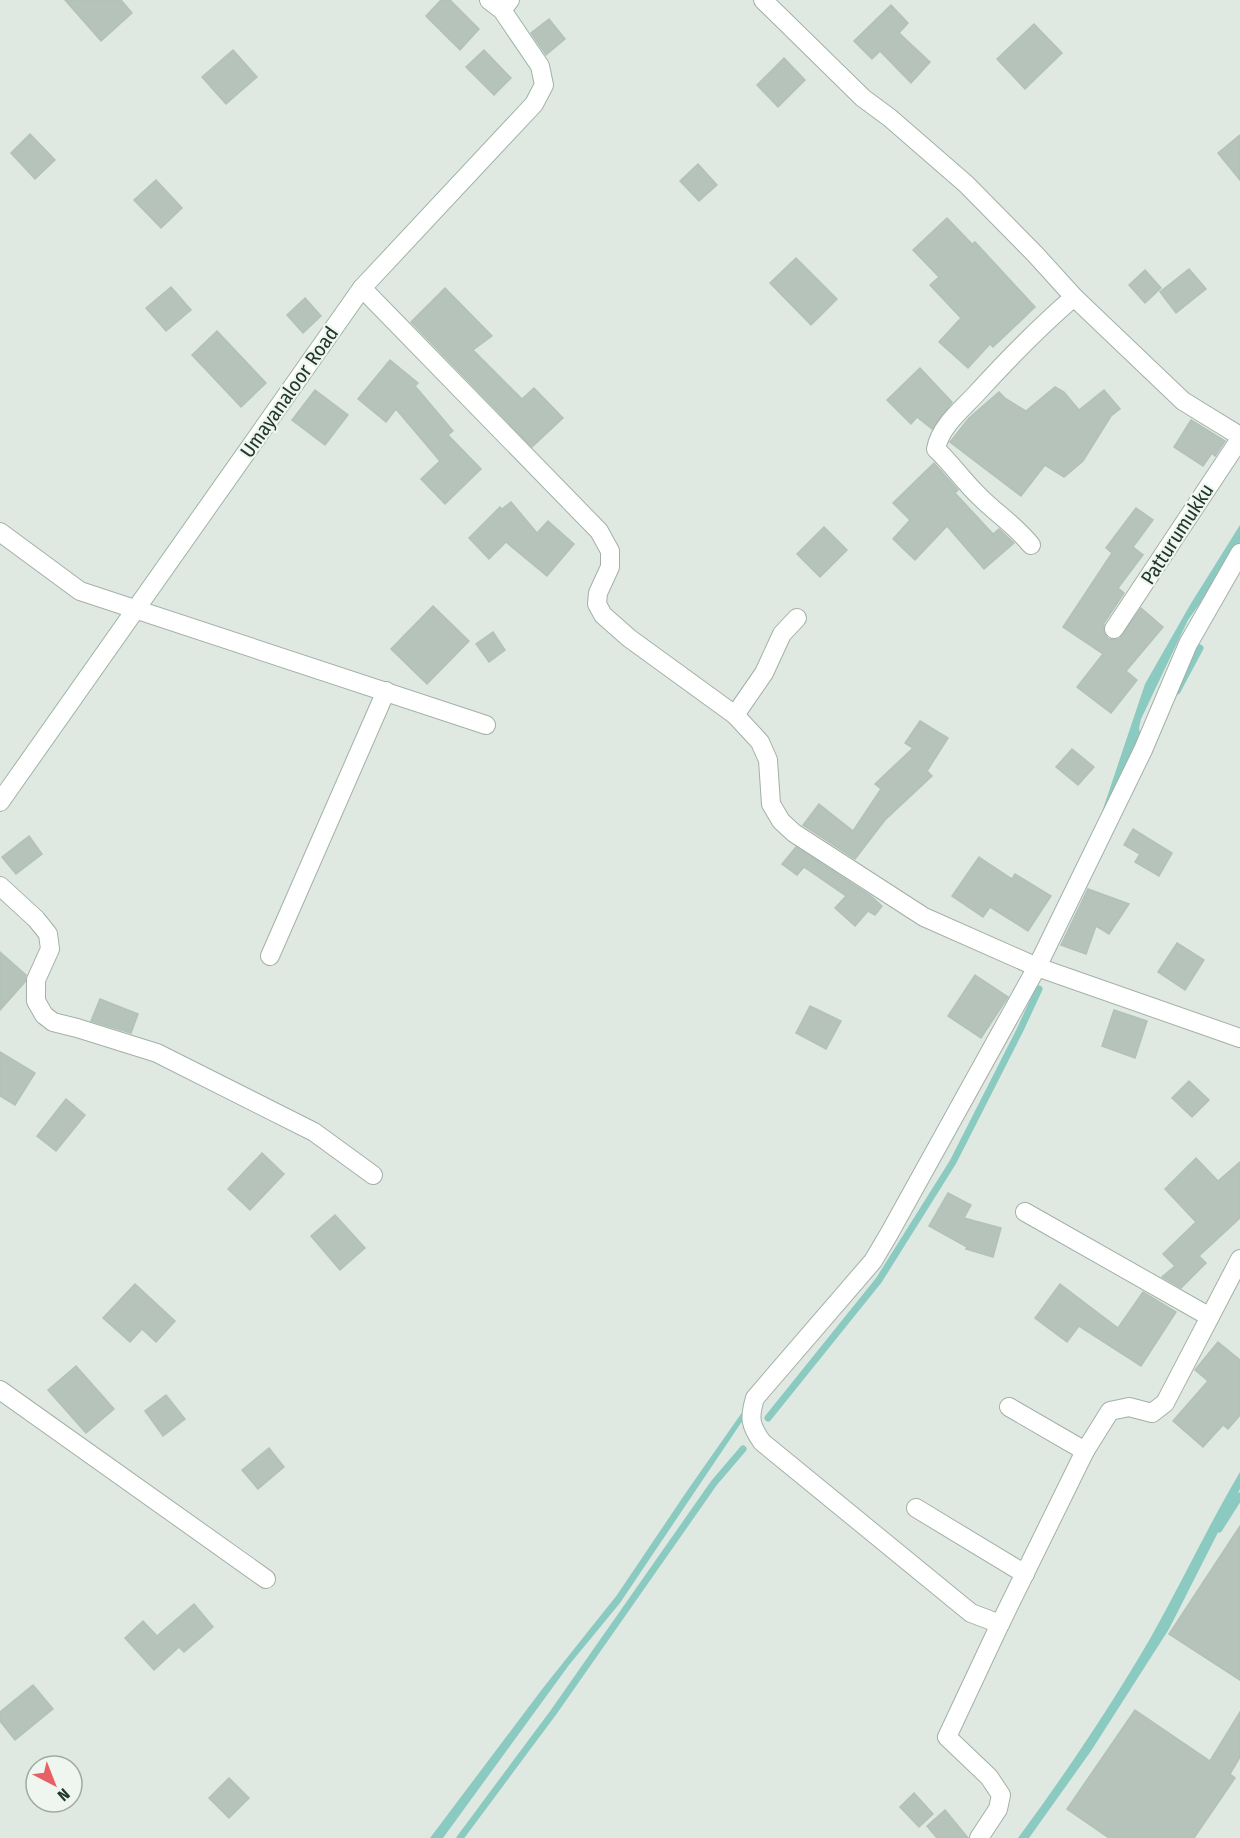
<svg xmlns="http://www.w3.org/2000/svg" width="1240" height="1838" font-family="'Fira Sans Condensed',sans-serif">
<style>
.water{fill:#8bcac1}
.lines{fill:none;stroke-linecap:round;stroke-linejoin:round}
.stream{stroke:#8bcac1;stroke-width:7}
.building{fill:#b5c3ba;stroke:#b2c2b7;stroke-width:1.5}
.minor-casing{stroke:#a3b0a7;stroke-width:20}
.secondary-casing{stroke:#9fb4a6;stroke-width:20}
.minor{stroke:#fff;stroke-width:18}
.secondary{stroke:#fff;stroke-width:18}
.labels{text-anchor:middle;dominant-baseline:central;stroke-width:4.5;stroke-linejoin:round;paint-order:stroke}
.street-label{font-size:20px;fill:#22372b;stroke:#eff6f0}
</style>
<rect width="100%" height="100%" fill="#dfe9e2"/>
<g class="water">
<path d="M1240 525V542L1220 575 1188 620 1141 719 1139 728 1141 738 1109 817 1102 812 1145 684 1190 605Z"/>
<path d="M750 1401 745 1417 620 1603 569 1665 443 1838H430L543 1688 617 1595 687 1491Z"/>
<path d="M1240 1472V1489L1169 1629 1091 1751 1029 1838H1018C1066 1773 1111 1706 1151 1637 1182 1582 1208 1526 1240 1472Z"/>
</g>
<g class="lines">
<g class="stream">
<path d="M1177 691 1200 648"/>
<path d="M768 1418 879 1280 953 1162 1020 1030 1039 989"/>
<path d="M1219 1529 1240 1496"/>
<path d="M460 1838 553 1713 714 1483 743 1449"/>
</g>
</g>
<g class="building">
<path d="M65 0H121L132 13 101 41Z"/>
<path d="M441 0H450L479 29 460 50 426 16Z"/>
<path d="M891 5 908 23 899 33 930 62 911 83 880 51 872 59 854 41Z"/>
<path d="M549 19 565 39 546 55 531 33Z"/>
<path d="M1034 24 1062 53 1025 89 997 59Z"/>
<path d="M233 50 257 77 226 104 202 77Z"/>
<path d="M484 50 511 78 494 95 466 67Z"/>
<path d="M784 58 805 80 778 107 757 85Z"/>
<path d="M30 134 55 160 35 179 11 153Z"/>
<path d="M1240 135V180L1218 153Z"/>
<path d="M698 164 717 185 699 201 680 181Z"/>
<path d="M156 180 182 208 161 228 134 200Z"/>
<path d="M947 218 972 244 975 242 1035 307 993 347 990 344 968 368 939 342 961 318 930 285 939 277 913 250Z"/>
<path d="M796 258 837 299 811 325 770 283Z"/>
<path d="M1189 269 1206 289 1176 313 1160 292Z"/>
<path d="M1145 270 1161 288 1145 303 1129 285Z"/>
<path d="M171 287 191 310 166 331 146 308Z"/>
<path d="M445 288 492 336 473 350 522 399 534 388 563 418 532 447 411 322Z"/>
<path d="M305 298 321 316 303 333 287 315Z"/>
<path d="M217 331 266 383 241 407 192 355Z"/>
<path d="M390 360 418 383 415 386 453 431 448 435 481 469 445 504 421 479 440 461 396 409 386 422 358 399Z"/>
<path d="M920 368 952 402 932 429 917 417 911 424 887 400Z"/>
<path d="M1055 387 1064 392 1079 410 1104 390 1120 409 1111 416 1083 461 1064 477 1045 465 1021 496 950 442 969 418 999 392 1006 399 1026 411Z"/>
<path d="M315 390 348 415 325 445 292 420Z"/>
<path d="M1191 420 1225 441 1215 456 1212 453 1203 466 1174 447Z"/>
<path d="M934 463 958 490 955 493 993 534 999 529 1014 543 984 569 947 526 915 560 893 539 910 520 893 503Z"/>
<path d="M511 502 537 533 548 521 574 544 547 576 506 542 489 559 469 538 500 507 502 509Z"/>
<path d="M1136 508 1153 520 1133 547 1143 555 1118 588 1124 593 1104 623V633L1108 639H1119L1141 608 1163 627 1126 671 1137 680 1111 713 1077 687 1103 654 1063 627 1112 553 1106 548Z"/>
<path d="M824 527 847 550 820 577 797 554Z"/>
<path d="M433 606 469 641 427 684 391 649Z"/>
<path d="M493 632 505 650 489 662 476 644Z"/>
<path d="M920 721 948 738 927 771 932 776 885 820 855 859 803 825 819 804 853 831 881 789 875 784 913 748 905 743Z"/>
<path d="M1072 749 1094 767 1078 785 1056 767Z"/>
<path d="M1133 829 1172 853 1159 876 1135 862 1140 854 1124 845Z"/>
<path d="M29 836 42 854 16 874 2 857Z"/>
<path d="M796 847 871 896 882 906 875 915 868 911 855 926 835 908 846 896 804 867 797 875 782 864Z"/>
<path d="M979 857 1012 879 1015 874 1051 896 1028 931 990 907 983 917 952 896Z"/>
<path d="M1088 889 1129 904 1109 934 1096 926 1086 954 1061 945Z"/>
<path d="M1177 943 1204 960 1185 990 1158 972Z"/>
<path d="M0 952 26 975 25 982 0 1010Z"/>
<path d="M975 975 1008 997 981 1038 948 1016Z"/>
<path d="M100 999 138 1014 131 1033 91 1021Z"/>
<path d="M810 1006 841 1021 826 1049 796 1033Z"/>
<path d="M1114 1010 1147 1021 1135 1058 1102 1046Z"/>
<path d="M0 1052 35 1073 15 1105 0 1096Z"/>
<path d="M1189 1081 1209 1100 1192 1117 1172 1098Z"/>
<path d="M66 1099 85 1115 56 1151 37 1136Z"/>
<path d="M262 1153 284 1174 250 1210 228 1189Z"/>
<path d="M1196 1158 1218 1181 1240 1162V1218L1199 1256 1206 1263 1181 1288 1162 1277 1175 1266 1163 1254 1196 1222 1165 1189Z"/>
<path d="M948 1193 971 1205 964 1218 1001 1228 993 1257 966 1249 967 1247 929 1226Z"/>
<path d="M335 1215 365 1248 340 1270 311 1236Z"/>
<path d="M135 1284 175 1321 156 1342 142 1329 130 1342 103 1318Z"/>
<path d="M1060 1284 1118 1328 1143 1292 1176 1312 1141 1366 1079 1326 1067 1342 1035 1318Z"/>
<path d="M1218 1342 1240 1360V1415L1228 1429 1223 1425 1203 1447 1173 1421 1208 1381 1195 1370Z"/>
<path d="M76 1366 114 1409 86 1433 48 1390Z"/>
<path d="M166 1395 185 1419 163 1436 145 1411Z"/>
<path d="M269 1448 284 1467 258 1489 242 1470Z"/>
<path d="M1240 1526V1680L1169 1634Z"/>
<path d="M194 1604 213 1627 184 1652 179 1647 154 1670 125 1638 143 1621 157 1636Z"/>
<path d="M33 1685 53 1709 15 1740 0 1721V1712Z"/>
<path d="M1135 1710 1210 1761 1240 1712V1757L1230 1774 1235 1778 1194 1838H1109L1067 1809Z"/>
<path d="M229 1778 249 1798 229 1818 209 1798Z"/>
<path d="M914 1793 933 1814 919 1827 900 1807Z"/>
<path d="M945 1810 968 1838H937L927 1826Z"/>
</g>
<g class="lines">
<defs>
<g id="minor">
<path d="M489 0 502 10"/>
<path d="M763 0 863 98 890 118 966 184 1035 254 1074 297 1183 401 1240 436"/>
<path d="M362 288 599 531 610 551V567L598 593 597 604 603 615 629 638 735 715 760 742 768 760 771 804 781 821 794 833 924 917 1037 967 1240 1038"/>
<path d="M0 532 80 591 486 725"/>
<path d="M1031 545C1016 526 997 514 980 497 964 482 952 464 936 449 940 427 960 411 976 394 1007 360 1038 328 1074 297"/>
<path d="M1240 553 1188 644 1143 750 1037 967 889 1234 873 1261 755 1398C749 1418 750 1425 762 1442L971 1613 1000 1624 1085 1451 1110 1411 1129 1407 1152 1413 1165 1403 1240 1259"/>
<path d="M1114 629 1240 439"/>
<path d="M735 715 764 673 782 634 797 618"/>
<path d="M0 886 36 919 48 934 50 949 36 980V1001L44 1015 53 1022 77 1028 157 1053 314 1132 373 1175"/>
<path d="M270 956 386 691"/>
<path d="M1025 1212 1210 1317"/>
<path d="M0 1390 266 1579"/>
<path d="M1009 1407 1085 1451"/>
<path d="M916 1508 1025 1574"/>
<path d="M979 1838 998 1809 1001 1795 989 1777 947 1737 1000 1624"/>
</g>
<path id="secondary" d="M0 802 362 288 534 104 544 85 540 66 502 10 510 0"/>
</defs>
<use href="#minor" class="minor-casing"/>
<use href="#secondary" class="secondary-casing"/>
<use href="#minor" class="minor"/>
<use href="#secondary" class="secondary"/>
</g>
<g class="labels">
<g class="street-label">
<text transform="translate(289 392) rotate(-55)">Umayanaloor Road</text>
<text transform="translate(1177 534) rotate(-57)">Patturumukku</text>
</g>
</g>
<g transform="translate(54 1784) rotate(138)"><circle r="28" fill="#eff6f0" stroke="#9daaa1" stroke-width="1.5"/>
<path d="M0-4.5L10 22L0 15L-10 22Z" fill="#e56166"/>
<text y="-9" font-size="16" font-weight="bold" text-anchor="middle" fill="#22372b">N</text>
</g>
</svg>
